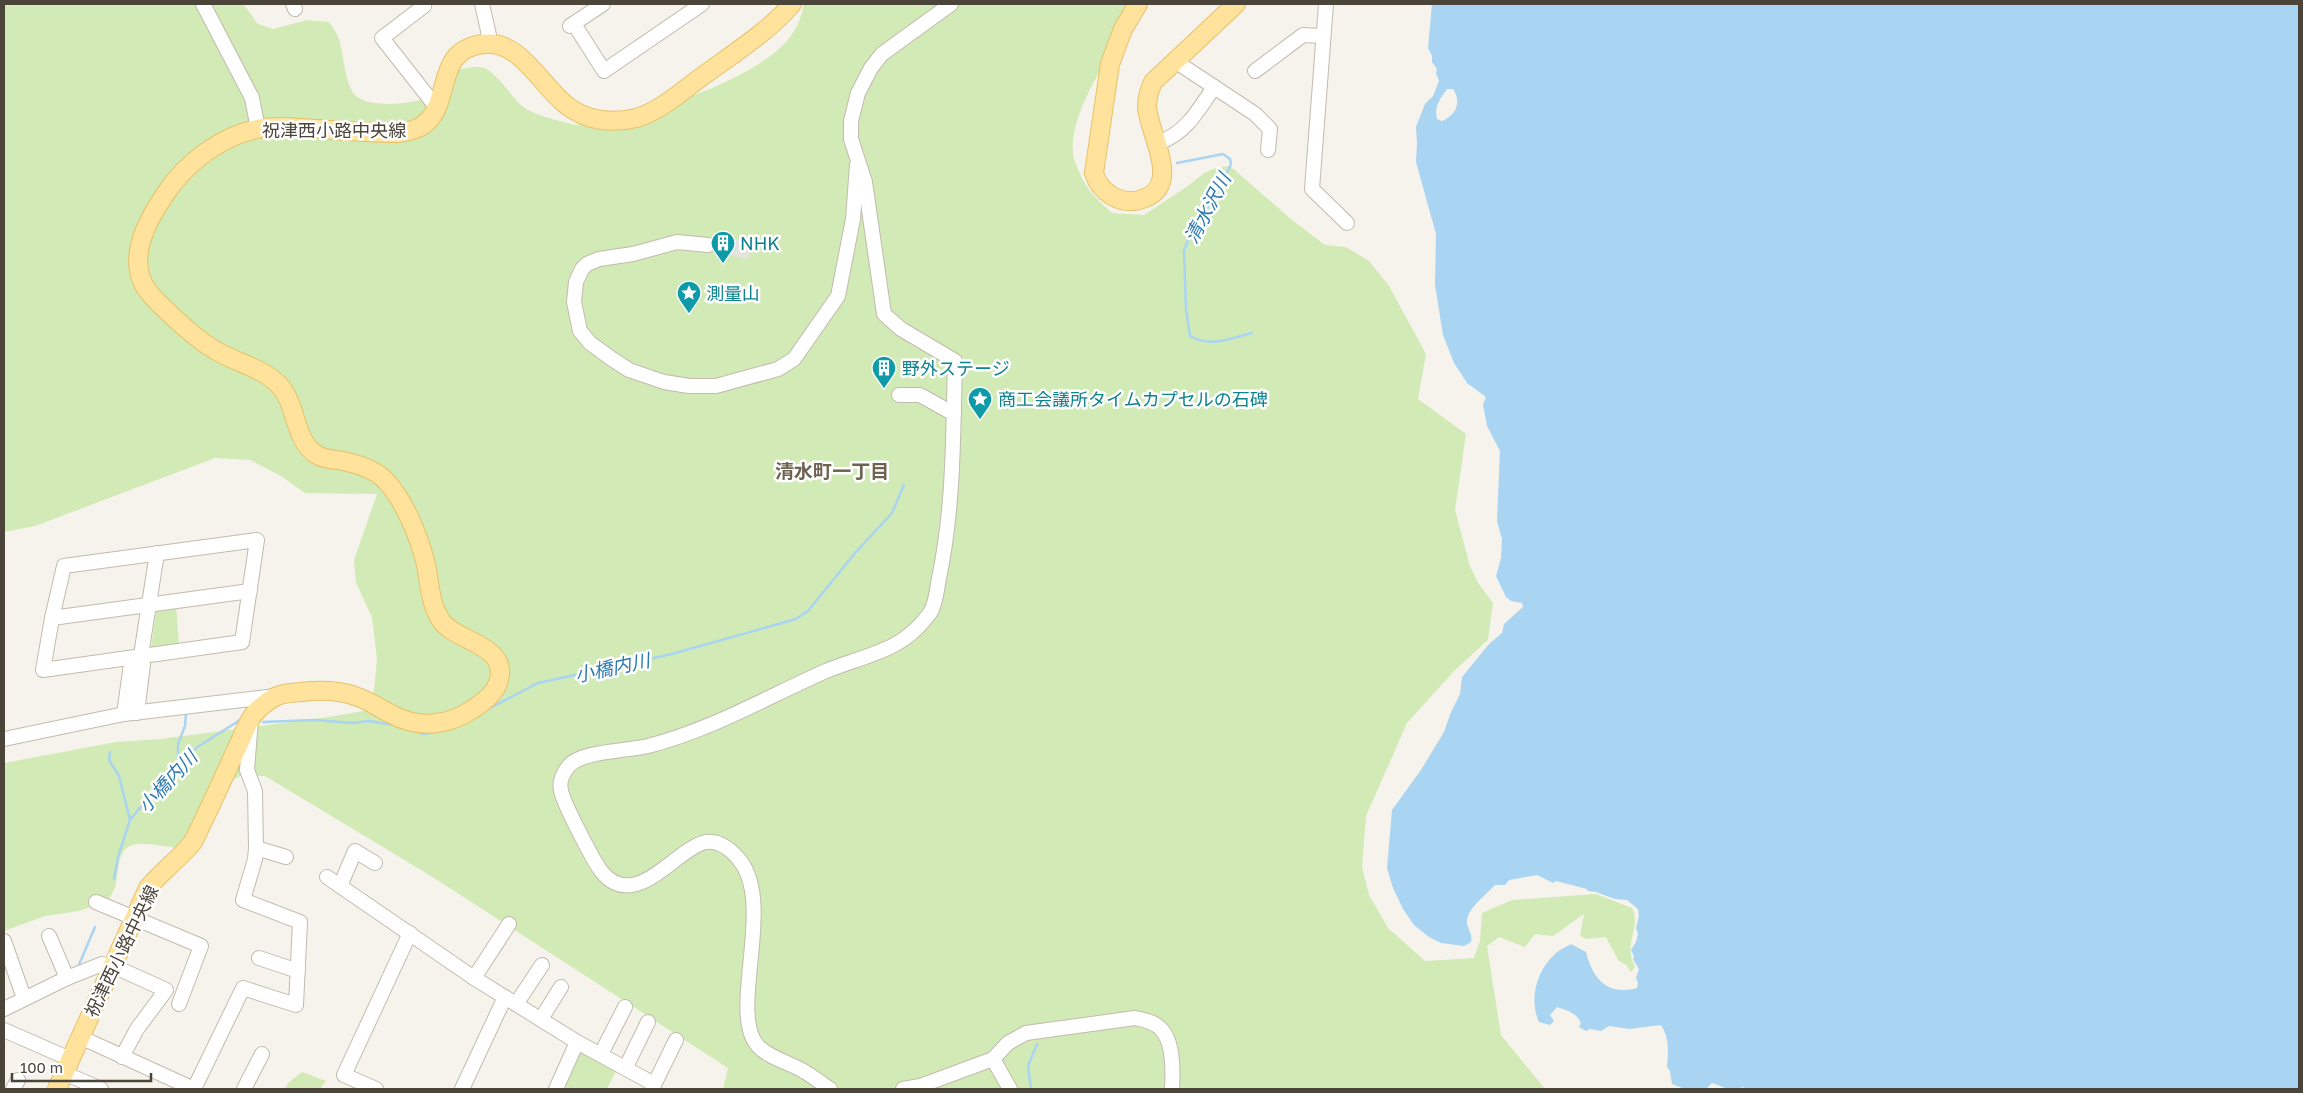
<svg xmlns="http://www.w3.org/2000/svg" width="2303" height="1093" font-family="'Golos Text','Noto Sans JP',sans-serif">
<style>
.green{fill:#d2eab5}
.parking{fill:#e5e3e0}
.water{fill:#a9d4f2;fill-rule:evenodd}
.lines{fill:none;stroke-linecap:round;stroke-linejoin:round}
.stream{stroke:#a9d4f2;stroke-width:2.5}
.minor-casing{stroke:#c2bbae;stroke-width:16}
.major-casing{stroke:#e6c16a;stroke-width:20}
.minor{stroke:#fff;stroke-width:14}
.major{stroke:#ffe39c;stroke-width:18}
.labels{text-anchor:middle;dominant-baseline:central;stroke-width:5;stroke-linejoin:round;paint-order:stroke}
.street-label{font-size:18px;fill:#4b4439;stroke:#fff}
.culture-label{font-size:18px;fill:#0d838f;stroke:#fff;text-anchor:start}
.water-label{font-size:19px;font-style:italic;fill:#2e7ab2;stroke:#fff}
.neighbourhood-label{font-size:19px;font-weight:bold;fill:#6e6250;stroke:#fff}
</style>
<rect width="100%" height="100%" fill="#f6f3ec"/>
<g class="green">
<path d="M4 4H243L258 24 273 29 307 20 329 22C333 28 337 33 339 39 344 54 344 84 356 96 367 107 409 105 422 99 425 98 428 95 431 92 449 77 453 67 479 67 494 67 510 96 522 106 535 116 557 120 572 124 579 126 587 123 594 122 647 115 744 83 782 46 794 35 801 20 804 4H1148C1119 38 1069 108 1073 154 1073 159 1076 164 1078 169 1087 191 1095 197 1112 213L1144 215 1188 186 1204 173 1216 168 1230 166 1292 220 1325 245 1346 247 1369 261 1389 286 1426 354 1418 399 1466 434 1455 510 1470 566 1478 583 1493 603 1488 640 1455 670 1407 723 1366 816 1362 867 1369 895 1388 928 1425 961 1474 958 1480 941 1482 913 1512 900 1596 894 1632 908C1642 930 1622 941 1635 967L1631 972 1626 965 1618 960 1606 937 1587 939 1580 936 1584 914 1553 936 1535 934 1525 947 1499 937 1487 946 1501 1035 1545 1089H723L728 1068 431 876 265 776H240L216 789 181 847C164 848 153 843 138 844 115 846 120 871 115 887 113 892 110 897 108 901L79 911 45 916 4 931V763L116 742 160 739 328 717 364 711 374 690 377 659 372 617 356 583 354 560 377 494 305 493 281 476 250 460 215 458 35 526 4 532Z"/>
<path d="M176 605 179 645 151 648 156 613 158 609Z"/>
<path d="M579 1051 616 1071 607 1089H569L562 1086Z"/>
<path d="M302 1072 326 1081 320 1089H285L288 1083Z"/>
</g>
<path class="parking" d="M733 239 749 241 752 244 748 259 707 251 710 240Z"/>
<path class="water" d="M1432 4H2299V1089H1748L1742 1087 1740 1089H1728L1712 1083 1706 1089H1685L1672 1084 1670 1071 1667 1067C1668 1052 1670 1039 1661 1025L1629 1029 1609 1026 1601 1031 1590 1029 1586 1031 1579 1027 1581 1023C1577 1013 1566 1010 1557 1007L1550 1015 1554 1021 1550 1025 1539 1022C1529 1000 1536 971 1555 954 1559 950 1566 947 1571 944L1586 952C1593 979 1607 996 1637 988L1638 983 1636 978 1639 969 1633 959 1634 956 1631 950 1636 942 1638 934 1636 928 1639 916 1638 909 1627 900 1615 899 1596 892 1588 891 1587 889 1556 881 1553 883 1537 875 1509 880 1505 885H1495C1486 895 1466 909 1467 923 1468 930 1473 935 1471 942L1464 946 1441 943 1429 937 1414 925 1403 909 1393 888 1387 868 1392 810 1421 770 1444 732 1451 712 1460 694 1462 677 1489 644 1502 633 1504 624 1523 607 1522 603 1511 601 1506 597 1496 576 1501 558 1502 539 1497 521 1500 451 1487 426 1483 405 1486 397 1467 383 1454 363 1443 335 1435 285 1436 234 1416 162 1417 143 1416 127 1425 104 1433 96 1439 81 1436 73 1437 69 1432 62V56L1428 48ZM1447 89H1453C1462 102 1456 115 1442 121L1437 119C1434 106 1440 99 1447 89Z"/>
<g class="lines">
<g class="stream">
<path d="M1177 163 1223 154 1230 159 1231 164 1220 187 1189 237 1184 251 1186 309 1190 336C1211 348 1231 338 1252 333"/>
<path d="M486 710 538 683 672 654 796 619 808 611 855 553 892 513 904 485"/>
<path d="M263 722 314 720 353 723 369 721 394 725"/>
<path d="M416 731 424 734 433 732"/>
<path d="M110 752 109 760 119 776 130 820 138 810 174 775 196 748 240 720"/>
<path d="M178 767V744L185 726 186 713"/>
<path d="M114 879 118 857 130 820"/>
<path d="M78 967 95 927"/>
<path d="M1031 1089 1028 1066 1037 1044"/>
</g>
<defs>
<g id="minor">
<path d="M203 4 252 98 258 129"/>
<path d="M293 4 295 9"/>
<path d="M423 4 424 6 382 38 437 108"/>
<path d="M482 4 491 44"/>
<path d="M1326 4 1312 189 1347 223"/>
<path d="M574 24 604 71 702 4"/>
<path d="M570 26 603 4"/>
<path d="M1175 61 1255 114 1270 129 1268 150"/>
<path d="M1255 71 1303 35 1323 36"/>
<path d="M1158 143C1186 133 1198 111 1214 87"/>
<path d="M708 245 677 242 633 254 599 259 587 264 582 269 576 282 574 302 580 331 590 343 612 359 629 370 664 382 689 386H716L778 369 794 359 838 296 853 219 857 165"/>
<path d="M899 395H920L954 414"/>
<path d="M257 540 242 642 43 670 52 618 64 566Z"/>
<path d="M52 618 250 591"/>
<path d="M137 713 143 664 141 655"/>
<path d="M124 714 131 664 141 655 157 553"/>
<path d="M4 739 124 714 276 696"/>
<path d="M256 848 286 857"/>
<path d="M327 877 474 978 577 1042 654 1084"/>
<path d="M340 886 355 851 375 863"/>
<path d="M96 902 201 946 179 1004"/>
<path d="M49 936 67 978"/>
<path d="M4 941 24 998"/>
<path d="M259 958 298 971"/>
<path d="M474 978 509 924"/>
<path d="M516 1004 542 965"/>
<path d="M4 1009 67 978 102 964 113 966 166 990 137 1029 122 1057"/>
<path d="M541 1019 561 987"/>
<path d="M4 1030 70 1059"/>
<path d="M80 1037 194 1089"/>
<path d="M601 1054 625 1007"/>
<path d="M993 1059 1010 1089"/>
<path d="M626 1067 648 1022"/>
<path d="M64 1073 101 1089"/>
<path d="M13 1089 18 1080"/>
<path d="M194 1089 243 988 296 1005 300 922 243 900 255 859 256 848 255 791 247 770 251 719"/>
<path d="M244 1089 262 1054"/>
<path d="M376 1089 344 1075 410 933"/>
<path d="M462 1089 505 997"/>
<path d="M556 1089 577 1042"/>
<path d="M652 1089 676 1040"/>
<path d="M830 1089C822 1084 814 1077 805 1072 791 1063 768 1058 757 1045 729 1011 774 907 741 862 733 851 720 840 706 842 676 848 635 914 601 871 593 860 562 801 561 790 559 782 563 773 568 767 579 751 628 751 648 746 711 730 767 697 826 671 848 662 873 656 894 645 908 638 921 625 930 613 936 604 937 589 939 578 954 507 953 434 955 361L901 329 884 314 865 182 851 139V121L858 93 871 68 882 54 951 4"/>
<path d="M903 1089 920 1086 993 1059 1008 1043 1026 1033 1135 1018C1144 1020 1153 1021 1160 1028 1174 1041 1173 1072 1172 1089"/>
</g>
<g id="major">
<path d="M1138 4 1123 29 1110 64 1094 173C1097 183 1102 190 1112 196 1123 202 1134 203 1145 198 1182 184 1148 131 1147 107 1147 98 1149 91 1153 82L1236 4"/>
<path d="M57 1089 148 888C162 871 179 859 193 842 208 812 222 781 236 750 242 739 246 724 254 714 259 708 268 701 275 697 282 693 293 693 301 692 319 690 338 690 355 696 368 700 379 708 391 714 418 729 448 726 473 709 484 702 496 692 499 680 508 645 458 642 442 622 430 605 430 585 426 565 420 539 404 499 385 480 374 469 358 464 343 461 334 459 326 460 317 455 293 440 298 405 279 385 264 369 239 363 220 353 203 344 186 329 172 316 163 307 152 298 145 287 127 256 148 219 166 193 186 163 221 136 257 129 277 125 298 128 318 129 345 131 372 133 399 133 410 131 421 129 429 120 451 96 436 50 483 44 519 39 540 84 565 104 585 121 612 124 636 118 660 111 681 92 700 78 731 55 767 33 792 4"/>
</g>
</defs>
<use href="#minor" class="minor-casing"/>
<use href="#major" class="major-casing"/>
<use href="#minor" class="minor"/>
<use href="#major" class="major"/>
</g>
<defs>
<symbol id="building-pin" viewBox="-11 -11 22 30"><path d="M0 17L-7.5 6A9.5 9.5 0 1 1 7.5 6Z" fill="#0f9aa8" stroke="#fff"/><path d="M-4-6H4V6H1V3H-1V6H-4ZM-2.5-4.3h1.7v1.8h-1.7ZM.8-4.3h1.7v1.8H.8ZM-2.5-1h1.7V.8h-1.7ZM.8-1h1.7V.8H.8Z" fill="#fff"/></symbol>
<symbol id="sight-pin" viewBox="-11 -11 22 30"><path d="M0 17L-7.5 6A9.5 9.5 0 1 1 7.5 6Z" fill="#0f9aa8" stroke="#fff"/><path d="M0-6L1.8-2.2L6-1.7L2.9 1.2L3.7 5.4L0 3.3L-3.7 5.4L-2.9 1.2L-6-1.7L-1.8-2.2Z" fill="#fff"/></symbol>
</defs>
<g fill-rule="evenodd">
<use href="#building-pin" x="709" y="229" width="28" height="38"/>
<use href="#sight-pin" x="675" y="279" width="28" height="38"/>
<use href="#building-pin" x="870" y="354" width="28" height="38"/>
<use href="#sight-pin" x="966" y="385" width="28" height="38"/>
</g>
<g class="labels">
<g class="street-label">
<text x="334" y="130">祝津西小路中央線</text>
<text transform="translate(121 951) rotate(-64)">祝津西小路中央線</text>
</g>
<g class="culture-label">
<text x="740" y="243">NHK</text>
<text x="706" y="293">測量山</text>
<text x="902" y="368">野外ステージ</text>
<text x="998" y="399">商工会議所タイムカプセルの石碑</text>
</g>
<g class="water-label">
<text transform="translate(1207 208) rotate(-62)">清水沢川</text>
<text transform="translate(612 667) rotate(-12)">小橋内川</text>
<text transform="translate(167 781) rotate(-47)">小橋内川</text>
</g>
<g class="neighbourhood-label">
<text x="832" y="470">清水町一丁目</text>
</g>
</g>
<rect width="2303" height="1093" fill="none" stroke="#4b4439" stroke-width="10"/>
<path d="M12 1073v8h139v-8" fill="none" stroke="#4b4439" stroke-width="2.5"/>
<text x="20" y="1073" font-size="15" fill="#4b4439" stroke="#ffffff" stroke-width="4" paint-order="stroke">100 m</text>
</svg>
